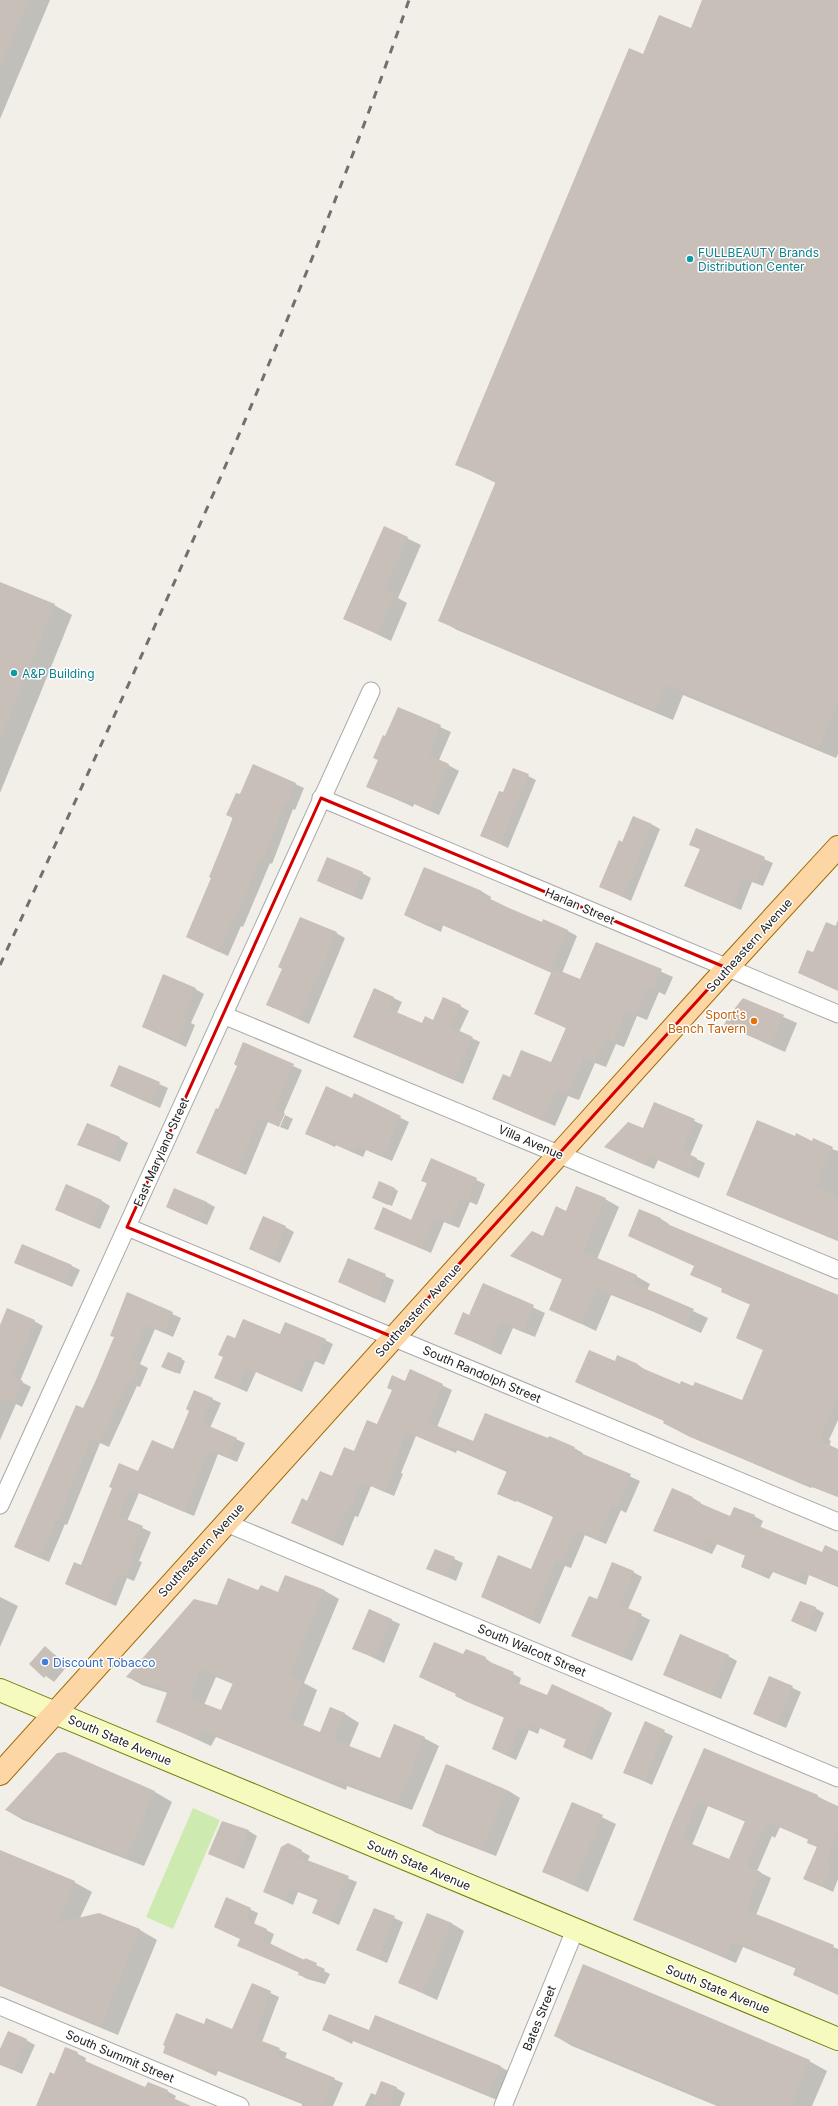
<svg xmlns="http://www.w3.org/2000/svg" width="838" height="2106" font-family="Inter,sans-serif">
<style>
.grass{fill:#cdebb0}
.shadow{fill:#0003;fill-rule:evenodd}
.building{fill:#c7bfb8;fill-rule:evenodd}
.lines{fill:none;stroke-linecap:round;stroke-linejoin:round}
.street-casing{stroke:#a9a9a9;stroke-width:19}
.secondary-casing{stroke:#707d05;stroke-width:24}
.primary-casing{stroke:#a06b00;stroke-width:24}
.street{stroke:#fff;stroke-width:17}
.secondary{stroke:#f7fabf;stroke-width:22}
.primary{stroke:#fcd6a4;stroke-width:22}
.rail{stroke:#707070;stroke-width:3;stroke-dasharray:8 8;stroke-linecap:butt}
.marked{fill:none;stroke:#d40000;stroke-width:3;stroke-linejoin:round}
.culture-dot{fill:#0f9aa8;stroke:#fff;stroke-width:1.5}
.food-dot{fill:#e8710a;stroke:#fff;stroke-width:1.5}
.shop-dot{fill:#3f7fe0;stroke:#fff;stroke-width:1.5}
.labels{text-anchor:middle;dominant-baseline:central;stroke-width:3;stroke-linejoin:round;paint-order:stroke}
.culture-label{font-size:12px;fill:#0d838f;stroke:#fff;text-anchor:start}
.street-label{font-size:12px;fill:#222;stroke:#fff}
.food-label{font-size:12px;fill:#c56008;stroke:#fff;text-anchor:end}
.shop-label{font-size:12px;fill:#366cbe;stroke:#fff;text-anchor:start}
</style>
<rect width="100%" height="100%" fill="#f2efe9"/>
<path class="grass" d="M193 1808 220 1820 173 1929 146 1917Z"/>
<g class="shadow">
<path d="M0 0H50L0 119Z"/>
<path d="M704 0H838V754L836 758 683 695 673 720 457 630 440 620 496 483 457 464 643 55 691 29Z"/>
<path d="M384 527 421 545 398 598 407 603 391 641 344 618Z"/>
<path d="M0 583 54 605 72 615 0 793Z"/>
<path d="M398 708 451 732 439 760 459 771 439 815 414 804 413 807 368 786Z"/>
<path d="M253 765 304 788 295 810 293 809 272 864 270 863 243 927 241 926 228 956 187 937 212 878 240 796Z"/>
<path d="M514 769 536 780 508 848 489 839 503 794Z"/>
<path d="M651 824 660 829 631 901 600 886 623 843Z"/>
<path d="M696 829 773 863 763 886 752 882 741 910 694 890 701 850 690 844Z"/>
<path d="M362 873 371 878 362 900 327 885Z"/>
<path d="M481 891 491 897 490 900 543 924 568 931 577 936 562 973 580 981 596 943 673 977 665 995 659 992 647 1020 637 1016 624 1047 616 1044 606 1067 595 1063 579 1100 568 1096 555 1126 493 1099 511 1078 552 1063 566 1028 535 1013 552 973 443 925 441 932 405 915Z"/>
<path d="M838 920V991L799 973 835 927Z"/>
<path d="M336 933 345 938 309 1024 268 1005Z"/>
<path d="M195 989 204 994 191 1023 195 1025 186 1047 143 1027Z"/>
<path d="M374 989 402 1002 397 1013 423 1024 434 1021 460 1006 469 1011 459 1032 480 1042 463 1084 354 1037Z"/>
<path d="M743 999 797 1023 785 1052 725 1025Z"/>
<path d="M243 1044 302 1070 278 1126 268 1122 246 1175 198 1153 219 1111 238 1066Z"/>
<path d="M119 1066 168 1088 160 1108 111 1086Z"/>
<path d="M353 1099 384 1110 409 1122 392 1161 366 1150 363 1157 336 1145 335 1147 307 1134Z"/>
<path d="M655 1103 703 1125 690 1156 705 1163 699 1178 658 1160 654 1169 606 1147 643 1130Z"/>
<path d="M285 1115 293 1119 288 1130 280 1127Z"/>
<path d="M795 1137 838 1151V1241L736 1199Z"/>
<path d="M119 1138 128 1143 120 1162 79 1144Z"/>
<path d="M432 1160 485 1184 477 1205 470 1202 459 1228 444 1222 431 1253 375 1228 412 1221 428 1184 423 1181Z"/>
<path d="M395 1189 398 1191 392 1206 377 1200Z"/>
<path d="M605 1199 619 1207 597 1259 636 1276 650 1284 647 1290 708 1318 701 1333 654 1312 611 1295 596 1331 551 1309 563 1280 511 1256 544 1237 566 1212Z"/>
<path d="M102 1201 110 1206 100 1229 65 1214Z"/>
<path d="M206 1202 215 1207 207 1225 167 1207Z"/>
<path d="M640 1210 661 1219 669 1224 668 1226 838 1295V1420L829 1440 831 1441 829 1446 838 1450V1497L812 1487 811 1488 700 1441 665 1421 576 1382 615 1362 637 1364 645 1370 680 1386 694 1387 742 1402 764 1350 737 1338 751 1305 730 1296 722 1291 723 1289 692 1275 695 1266Z"/>
<path d="M285 1227 294 1232 280 1263 250 1249Z"/>
<path d="M348 1260 394 1280 385 1303 339 1282Z"/>
<path d="M16 1262 72 1266 80 1270 72 1287Z"/>
<path d="M483 1284 545 1313 535 1337 513 1328 501 1355 455 1333 470 1316Z"/>
<path d="M128 1294 181 1318 173 1337 155 1329 140 1364 148 1368 140 1387 137 1386 109 1447 100 1443 67 1525 65 1524 49 1562 24 1551 115 1337Z"/>
<path d="M34 1321 43 1326 20 1381 31 1387 22 1407 16 1404 0 1440V1328Z"/>
<path d="M281 1335 325 1340 333 1344 324 1365 315 1361 302 1392 256 1372 247 1392 216 1378 224 1357 236 1339Z"/>
<path d="M181 1359 185 1361 180 1374 166 1369Z"/>
<path d="M410 1370 452 1390 437 1427 474 1443 548 1439 574 1448 583 1453 582 1455 640 1481 626 1513 621 1510 606 1544 585 1535 571 1568 565 1566 540 1624 491 1601 532 1570 554 1517 498 1493 507 1472 457 1450 456 1453 416 1436 401 1473 403 1474 394 1496 371 1486 358 1517 355 1516 343 1546 292 1523 308 1502 378 1425 405 1382Z"/>
<path d="M212 1399 221 1403 210 1428 245 1443 237 1462 218 1454 194 1516 139 1493 127 1521 151 1532 139 1561 142 1562 134 1581 127 1578 116 1606 66 1584 82 1566 138 1472 174 1450Z"/>
<path d="M693 1498 701 1503V1504L731 1517 754 1516 763 1521 760 1528 823 1553 838 1552V1587L809 1575 806 1585 773 1572 769 1579 742 1567 746 1556 717 1544 712 1554 655 1531Z"/>
<path d="M435 1550 463 1563 456 1581 427 1568Z"/>
<path d="M633 1572 642 1577 628 1609 650 1620 632 1661 572 1636 597 1600Z"/>
<path d="M258 1591 278 1593 325 1591 339 1599 304 1683 317 1690 303 1726 320 1733 331 1708 345 1714 359 1723 349 1747 380 1760 424 1738 439 1746 412 1810 347 1786 346 1790 216 1737 211 1746 157 1721 168 1693 142 1685 128 1677 218 1606ZM216 1677 233 1684 221 1711 204 1705Z"/>
<path d="M0 1597 18 1606 0 1647Z"/>
<path d="M815 1608 824 1613 816 1632 792 1621Z"/>
<path d="M370 1610 400 1624 384 1663 354 1648Z"/>
<path d="M45 1647 68 1665 54 1682 30 1664Z"/>
<path d="M464 1655 485 1658 493 1664 521 1678 519 1685 547 1697 603 1708 612 1713 592 1760 564 1746 567 1740 540 1728 538 1734 529 1730 516 1760 493 1749 505 1718 465 1701 456 1696 457 1694 420 1677Z"/>
<path d="M728 1656 737 1661 721 1699 664 1675Z"/>
<path d="M770 1677 801 1692 786 1728 763 1718Z"/>
<path d="M645 1723 673 1736 652 1785 624 1772Z"/>
<path d="M705 1749 817 1796 838 1807V1879L833 1892 804 1878 817 1847 808 1842 809 1840 780 1827 775 1838 772 1836 757 1871 771 1878 756 1915 838 1949V1995L794 1975 797 1969 743 1947 736 1963 634 1919ZM708 1806 746 1822 730 1860 692 1845Z"/>
<path d="M65 1753 155 1792 172 1802 144 1866 23 1820 6 1810Z"/>
<path d="M507 1790 520 1798 496 1856 436 1833 423 1825Z"/>
<path d="M572 1803 616 1824 588 1892 544 1872Z"/>
<path d="M249 1831 257 1836 244 1869 209 1853Z"/>
<path d="M0 1851 74 1882 92 1892 80 1918 140 1930 157 1940 118 2035 0 1986Z"/>
<path d="M301 1851 310 1856 307 1862 357 1882 339 1925 313 1913 318 1900 298 1892 293 1905 264 1891Z"/>
<path d="M227 1899 258 1913 254 1924 274 1934 270 1945 325 1969 324 1971 330 1974 325 1984 307 1979 300 1975V1973L246 1949 241 1939 215 1927Z"/>
<path d="M374 1909 403 1922 387 1963 357 1950Z"/>
<path d="M451 1923 464 1931 437 2000 400 1983Z"/>
<path d="M253 1985 279 1997 262 2042 287 2053 285 2058 343 2083 333 2106H302V2104L218 2071 216 2076 164 2052 204 2026 233 2030Z"/>
<path d="M376 2016 501 2067 513 2074 502 2102 353 2041 352 2044 324 2030 369 2032Z"/>
<path d="M555 2036 809 2061 827 2071 812 2106H717L572 2046Z"/>
<path d="M26 2040 35 2045 22 2074 0 2064V2052Z"/>
<path d="M66 2048 86 2058 85 2062 146 2089 167 2091 176 2096 174 2100 187 2106H58L55 2075Z"/>
<path d="M396 2088 405 2093 400 2106H365L371 2093 376 2095Z"/>
</g>
<g class="building">
<path d="M0 0H29L0 68Z"/>
<path d="M702 0H838V703L819 749 666 685 655 711 438 621 496 481 455 465 629 48 643 54 659 15 691 28Z"/>
<path d="M384 526 408 537 384 590 395 595 377 634 343 619Z"/>
<path d="M0 582 55 604 1 739H0Z"/>
<path d="M398 707 441 725 429 755 449 764 429 810 404 799 403 802 366 787 378 760 373 758 383 735 385 736Z"/>
<path d="M253 764 296 783 286 806 284 805 263 860 261 859 234 923 232 922 219 952 186 937 211 878 209 877 233 818 226 815 236 793 240 794Z"/>
<path d="M513 768 529 774 500 844 480 836 499 791 503 792Z"/>
<path d="M633 816 652 824 623 897 599 887 619 840 622 842Z"/>
<path d="M696 828 765 857 755 883 744 878 732 906 684 886 700 849 689 845Z"/>
<path d="M327 857 363 872 353 896 317 881Z"/>
<path d="M424 867 482 891 480 894 509 908 542 922 543 919 568 930 550 972 433 921 430 927 404 915Z"/>
<path d="M300 917 337 932 300 1019 266 1005 282 969 278 967Z"/>
<path d="M826 922 838 927V990L798 973 807 950 813 952Z"/>
<path d="M596 942 662 969 654 989 648 987 636 1015 626 1010 613 1041 605 1038 595 1062 584 1057 568 1095 556 1090 543 1121 492 1099 503 1074 510 1077 521 1050 551 1062 566 1028 534 1014 553 968 580 979Z"/>
<path d="M163 974 196 988 183 1018 187 1020 178 1042 142 1027Z"/>
<path d="M374 988 394 997 389 1009 422 1023 425 1016 433 1020 443 997 461 1005 451 1027 473 1037 454 1080 353 1037Z"/>
<path d="M743 998 784 1015 771 1045 724 1025 728 1017Z"/>
<path d="M243 1042 294 1064 275 1109 285 1113 279 1127 260 1118 237 1171 196 1153 216 1108 218 1109 237 1066 234 1064Z"/>
<path d="M119 1065 160 1082 151 1104 110 1086Z"/>
<path d="M326 1086 352 1098 354 1093 401 1116 383 1157 358 1146 354 1153 328 1141 327 1143 305 1134Z"/>
<path d="M654 1102 695 1119 682 1151 697 1158 690 1174 649 1156 645 1165 604 1147 628 1122 643 1128Z"/>
<path d="M757 1120 795 1136 796 1133 812 1141 813 1138 833 1147 816 1186 838 1197V1241L726 1195Z"/>
<path d="M87 1123 120 1137 111 1158 77 1145Z"/>
<path d="M431 1158 477 1178 468 1201 461 1198 450 1224 435 1218 422 1249 374 1229 383 1207 411 1220 427 1183 421 1181Z"/>
<path d="M379 1181 395 1188 388 1205 372 1198Z"/>
<path d="M66 1184 102 1200 91 1225 55 1210Z"/>
<path d="M576 1186 606 1198 583 1252 637 1275 633 1283 694 1309 687 1326 648 1309 649 1308 597 1288 581 1324 549 1310 562 1279 510 1256 532 1231 543 1236 556 1206 566 1211Z"/>
<path d="M174 1188 207 1202 198 1221 166 1207Z"/>
<path d="M639 1209 661 1218 660 1221 838 1295V1396L822 1435 823 1436 821 1441 838 1449V1497L690 1437 663 1423 664 1421 575 1382 589 1350 615 1361 617 1355 638 1364 637 1366 680 1384 681 1381 693 1386 695 1382 742 1400 763 1350 736 1338 750 1304 721 1292 722 1288 690 1275 694 1266 628 1236Z"/>
<path d="M263 1216 286 1226 272 1259 249 1249Z"/>
<path d="M22 1244 72 1265 63 1283 14 1263Z"/>
<path d="M348 1258 386 1274 376 1299 338 1282Z"/>
<path d="M483 1283 534 1305 523 1332 501 1322 490 1349 454 1334 463 1312 469 1315Z"/>
<path d="M127 1292 173 1312 164 1333 146 1325 131 1359 139 1362 131 1383 128 1382 100 1443 91 1439 58 1521 56 1520 40 1558 14 1547 76 1405 83 1408 96 1380 114 1337 110 1336Z"/>
<path d="M7 1308 35 1320 12 1376 23 1381 14 1403 3 1398 0 1405V1325Z"/>
<path d="M243 1319 280 1334 285 1322 326 1339 316 1362 307 1358 294 1388 247 1368 239 1388 214 1378 223 1357 218 1355 227 1335 235 1338Z"/>
<path d="M168 1352 182 1358 176 1373 161 1367Z"/>
<path d="M410 1369 443 1384 428 1422 473 1441 485 1413 548 1438 549 1436 575 1447 573 1450 631 1474 617 1508 612 1506 597 1540 576 1531 562 1564 556 1561 531 1619 481 1597 498 1555 531 1569 553 1517 517 1500 516 1502 497 1494 507 1471 448 1446 447 1449 407 1432 392 1467 395 1468 385 1492 362 1482 349 1513 346 1512 333 1541 291 1523 302 1498 307 1501 320 1471 332 1476 344 1447 354 1451 367 1420 377 1424 392 1390 387 1388 392 1375 405 1381Z"/>
<path d="M194 1390 213 1398 202 1423 237 1438 228 1458 209 1450 185 1512 130 1489 119 1516 143 1526 131 1555 134 1557 126 1577 119 1574 107 1602 65 1584 74 1562 81 1565 112 1488 109 1487 119 1463 138 1471 152 1440 173 1449 189 1411 186 1409Z"/>
<path d="M672 1488 693 1497 692 1500 730 1516 734 1507 755 1515 751 1523 822 1552 825 1545 838 1551V1587L800 1571 797 1581 764 1568 761 1575 741 1567 745 1555 708 1540 704 1550 653 1531Z"/>
<path d="M435 1549 455 1557 447 1577 426 1569Z"/>
<path d="M612 1562 634 1571 620 1605 642 1614 623 1657 571 1636 589 1596 597 1599Z"/>
<path d="M285 1575 325 1590 289 1675 303 1681 288 1719 320 1732 330 1707 345 1713 334 1740 380 1758 394 1724 425 1737 398 1803 333 1778 331 1782 201 1730 197 1739 156 1722 168 1690 126 1677 194 1599 217 1605 228 1578 258 1590 261 1585 278 1592ZM201 1669 233 1683 221 1710 189 1698Z"/>
<path d="M800 1601 816 1607 807 1628 791 1621Z"/>
<path d="M369 1609 392 1619 375 1658 352 1649Z"/>
<path d="M680 1634 729 1655 712 1695 663 1675Z"/>
<path d="M434 1642 463 1654 466 1649 486 1657 485 1660 514 1672 510 1680 547 1695 552 1684 604 1708 583 1756 563 1747 566 1739 531 1724 529 1730 520 1726 508 1756 492 1749 504 1717 455 1696 456 1694 419 1677Z"/>
<path d="M45 1646 60 1660 44 1678 29 1664Z"/>
<path d="M769 1676 793 1686 777 1724 753 1714Z"/>
<path d="M645 1721 665 1730 644 1781 623 1773Z"/>
<path d="M704 1748 818 1795 817 1797 838 1806V1833L826 1861 832 1864 822 1887 803 1879 817 1847 807 1843 808 1839 769 1823 765 1833 762 1831 747 1866 761 1872 746 1910 834 1945 830 1955 838 1958V1994L793 1975 796 1967 732 1942 726 1958 633 1920 672 1822ZM698 1801 745 1821 729 1859 682 1840Z"/>
<path d="M65 1752 155 1791 127 1857 5 1810 57 1753Z"/>
<path d="M446 1764 507 1790 482 1849 422 1826Z"/>
<path d="M572 1802 603 1815 574 1885 542 1872Z"/>
<path d="M222 1821 249 1830 235 1865 208 1854Z"/>
<path d="M288 1843 302 1850 299 1857 349 1876 330 1920 312 1913 318 1899 290 1888 285 1901 263 1892 281 1847Z"/>
<path d="M0 1850 75 1881 57 1923 99 1913 140 1929 101 2026 0 1985Z"/>
<path d="M226 1897 251 1908 246 1920 267 1929 263 1940 304 1960 305 1958 317 1963 316 1966 323 1969 317 1980 298 1975 299 1972 237 1946 240 1939 214 1927Z"/>
<path d="M374 1908 395 1916 378 1959 356 1950Z"/>
<path d="M427 1913 452 1923 423 1993 398 1983Z"/>
<path d="M583 1964 810 2060 791 2106H722L554 2036Z"/>
<path d="M252 1983 271 1991 254 2038 280 2048 277 2053 281 2056 335 2078 323 2106H307L239 2077 210 2067 208 2072 163 2053 165 2046 163 2045 176 2013 204 2024 206 2018 232 2029Z"/>
<path d="M329 2014 369 2030 375 2015 501 2066 489 2096 340 2035 339 2037 322 2030Z"/>
<path d="M8 2031 27 2039 13 2070 0 2065V2049Z"/>
<path d="M65 2047 78 2052 76 2057 145 2087 148 2082 168 2090 166 2095 191 2106H36L50 2072 54 2074Z"/>
<path d="M381 2081 397 2087 389 2106H371Z"/>
</g>
<g class="lines">
<defs>
<g id="street">
<path d="M321 798 838 1014"/>
<path d="M223 1015 838 1270"/>
<path d="M127 1227 838 1522"/>
<path d="M0 1505 371 691"/>
<path d="M226 1523 838 1778"/>
<path d="M0 2006 240 2106"/>
<path d="M503 2106 575 1930"/>
</g>
<path id="secondary" d="M0 1690 838 2039"/>
<path id="primary" d="M0 1774 727 968 838 847"/>
</defs>
<use href="#street" class="street-casing"/>
<use href="#secondary" class="secondary-casing"/>
<use href="#primary" class="primary-casing"/>
<use href="#street" class="street"/>
<use href="#secondary" class="secondary"/>
<use href="#primary" class="primary"/>
<path class="rail" d="M0 965C146 647 294 331 409 0"/>
</g>
<path class="marked" d="M321 798 727 968 393 1337 127 1227Z"/>
<g class="culture-dot">
<circle cx="690" cy="259" r="4"/>
<circle cx="14" cy="673" r="4"/>
</g>
<circle class="food-dot" cx="754" cy="1021" r="4"/>
<circle class="shop-dot" cx="45" cy="1662" r="4"/>
<g class="labels">
<g class="culture-label">
<text x="698" y="252">FULLBEAUTY Brands<tspan x="698" dy="14">Distribution Center</tspan></text>
<text x="22" y="673">A&amp;P Building</text>
</g>
<g class="street-label">
<text transform="translate(580 906) rotate(23)">Harlan Street</text>
<text transform="translate(749 945) rotate(-48)">Southeastern Avenue</text>
<text transform="translate(531 1142) rotate(23)">Villa Avenue</text>
<text transform="translate(161 1152) rotate(-66)">East Maryland Street</text>
<text transform="translate(418 1310) rotate(-48)">Southeastern Avenue</text>
<text transform="translate(482 1374) rotate(23)">South Randolph Street</text>
<text transform="translate(201 1550) rotate(-48)">Southeastern Avenue</text>
<text transform="translate(532 1650) rotate(23)">South Walcott Street</text>
<text transform="translate(120 1740) rotate(23)">South State Avenue</text>
<text transform="translate(419 1865) rotate(23)">South State Avenue</text>
<text transform="translate(718 1989) rotate(22)">South State Avenue</text>
<text transform="translate(539 2018) rotate(-68)">Bates Street</text>
<text transform="translate(120 2056) rotate(23)">South Summit Street</text>
</g>
<g class="food-label">
<text x="746" y="1014">Sport's<tspan x="746" dy="14">Bench Tavern</tspan></text>
</g>
<g class="shop-label">
<text x="53" y="1662">Discount Tobacco</text>
</g>
</g>
</svg>
